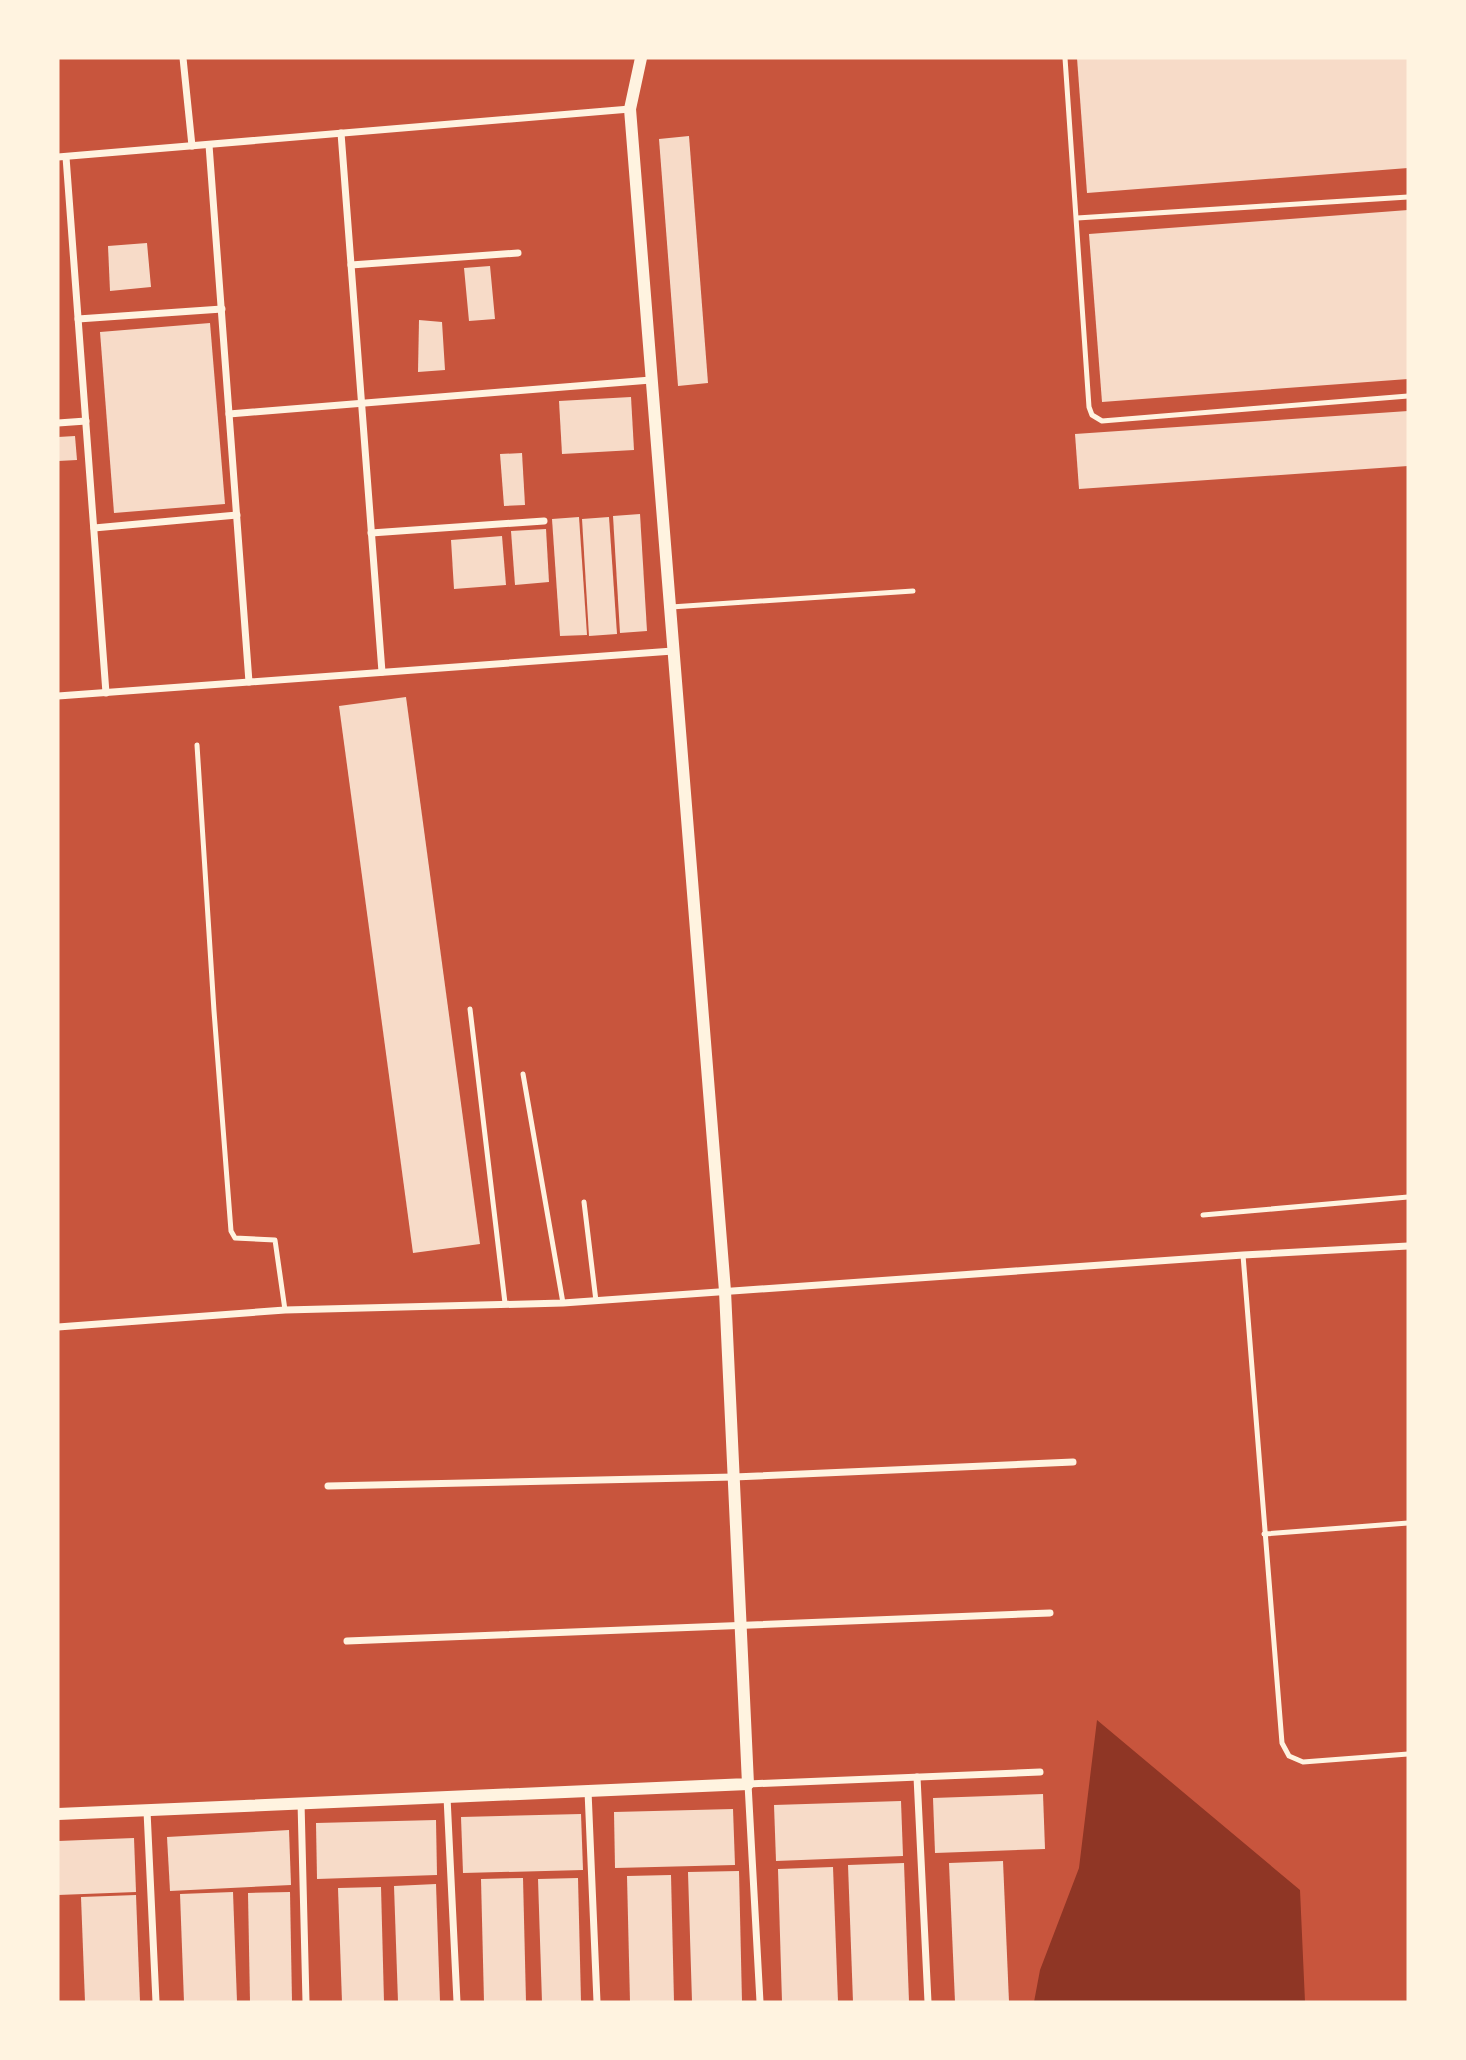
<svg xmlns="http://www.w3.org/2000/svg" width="1466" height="2060" font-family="'Open Sans',sans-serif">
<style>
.water{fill:#8f3625}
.building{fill:#f7dbc8}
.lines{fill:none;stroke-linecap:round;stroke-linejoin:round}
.service{stroke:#fff3e0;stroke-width:5}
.minor{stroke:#fff3e0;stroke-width:7}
.tertiary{stroke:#fff3e0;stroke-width:12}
</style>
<rect width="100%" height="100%" fill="#c8553d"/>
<path class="water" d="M1097 1720 1300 1890 1305 2002H1034L1040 1970 1079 1868Z"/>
<g class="building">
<path d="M1077 58H1408V168L1087 193Z"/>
<path d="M689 136 708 383 678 386 659 139Z"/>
<path d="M1408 210V379L1102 402 1089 234Z"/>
<path d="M147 243 151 287 110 291 108 246Z"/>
<path d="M490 266 495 319 469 321 464 268Z"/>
<path d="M419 320 442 322 445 370 418 372Z"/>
<path d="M210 323 225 504 114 513 100 332Z"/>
<path d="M631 397 634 450 562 454 559 401Z"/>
<path d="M1408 411V466L1079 489 1075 434Z"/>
<path d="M75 436 77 460 58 461V437Z"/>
<path d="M522 453 525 505 504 506 500 454Z"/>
<path d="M640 514 647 631 620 633 613 516Z"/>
<path d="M579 517 587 635 560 636 552 519Z"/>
<path d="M609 517 617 634 589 636 582 519Z"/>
<path d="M546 529 549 582 515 585 511 531Z"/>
<path d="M502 536 506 585 454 589 451 540Z"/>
<path d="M406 697 480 1244 413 1253 339 706Z"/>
<path d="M1043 1794 1045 1849 935 1853 933 1798Z"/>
<path d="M901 1801 903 1856 776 1861 774 1805Z"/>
<path d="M733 1809 735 1865 615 1868 614 1812Z"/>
<path d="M581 1814 583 1870 463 1873 461 1817Z"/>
<path d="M436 1820 437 1875 317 1879 316 1823Z"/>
<path d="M289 1830 291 1885 170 1891 167 1837Z"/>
<path d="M134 1838 136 1892 58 1895V1841Z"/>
<path d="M1003 1861 1009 2002H955L949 1863Z"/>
<path d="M904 1863 909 2002H853L848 1865Z"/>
<path d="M833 1867 838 2002H782L778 1869Z"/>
<path d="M739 1871 742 2002H692L688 1872Z"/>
<path d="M671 1875 674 2002H630L627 1876Z"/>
<path d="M523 1878 526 2002H484L481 1879Z"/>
<path d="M578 1878 581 2002H542L538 1879Z"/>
<path d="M436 1884 440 2002H398L394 1886Z"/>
<path d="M381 1887 384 2002H342L338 1888Z"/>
<path d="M233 1892 237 2002H184L180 1894Z"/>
<path d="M290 1892 292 2002H250L248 1893Z"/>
<path d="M136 1895 140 2002H85L81 1897Z"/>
</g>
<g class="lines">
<g class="service">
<path d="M1065 58 1089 407 1092 415 1102 421 1408 396"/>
<path d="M1077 218 1408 197"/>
<path d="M671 607 913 591"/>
<path d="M197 745 214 1011 231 1231 235 1238 275 1240 285 1310"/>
<path d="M470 1009 505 1303"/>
<path d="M523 1074 563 1303"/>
<path d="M584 1202 596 1301"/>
<path d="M1203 1215 1408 1197"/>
<path d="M1243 1255 1282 1743 1289 1756 1303 1762 1408 1754"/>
<path d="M1264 1534 1408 1523"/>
</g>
<g class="minor">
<path d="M183 58 192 146"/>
<path d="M341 133 382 672"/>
<path d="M209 145 249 682"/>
<path d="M58 157 630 109"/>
<path d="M66 157 106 693"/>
<path d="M351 265 518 253"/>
<path d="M78 319 222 309"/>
<path d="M229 414 651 380"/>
<path d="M58 423 86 421"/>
<path d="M94 528 237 515"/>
<path d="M371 533 544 521"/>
<path d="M58 696 673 651"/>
<path d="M58 1327 285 1310 563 1303 1243 1255 1408 1246"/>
<path d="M328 1486 734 1477 1073 1462"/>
<path d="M347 1641 1050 1613"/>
<path d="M917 1777 928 2002"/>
<path d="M588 1791 597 2002"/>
<path d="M447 1797 457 2002"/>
<path d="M301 1802 306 2002"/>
<path d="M147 1811 156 2002"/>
<path d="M760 2002 748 1784 1040 1772"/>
</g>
<path class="tertiary" d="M58 1814 748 1784 725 1291 630 109 641 58"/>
</g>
<rect width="1466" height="2060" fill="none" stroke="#fff3e0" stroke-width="119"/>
</svg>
